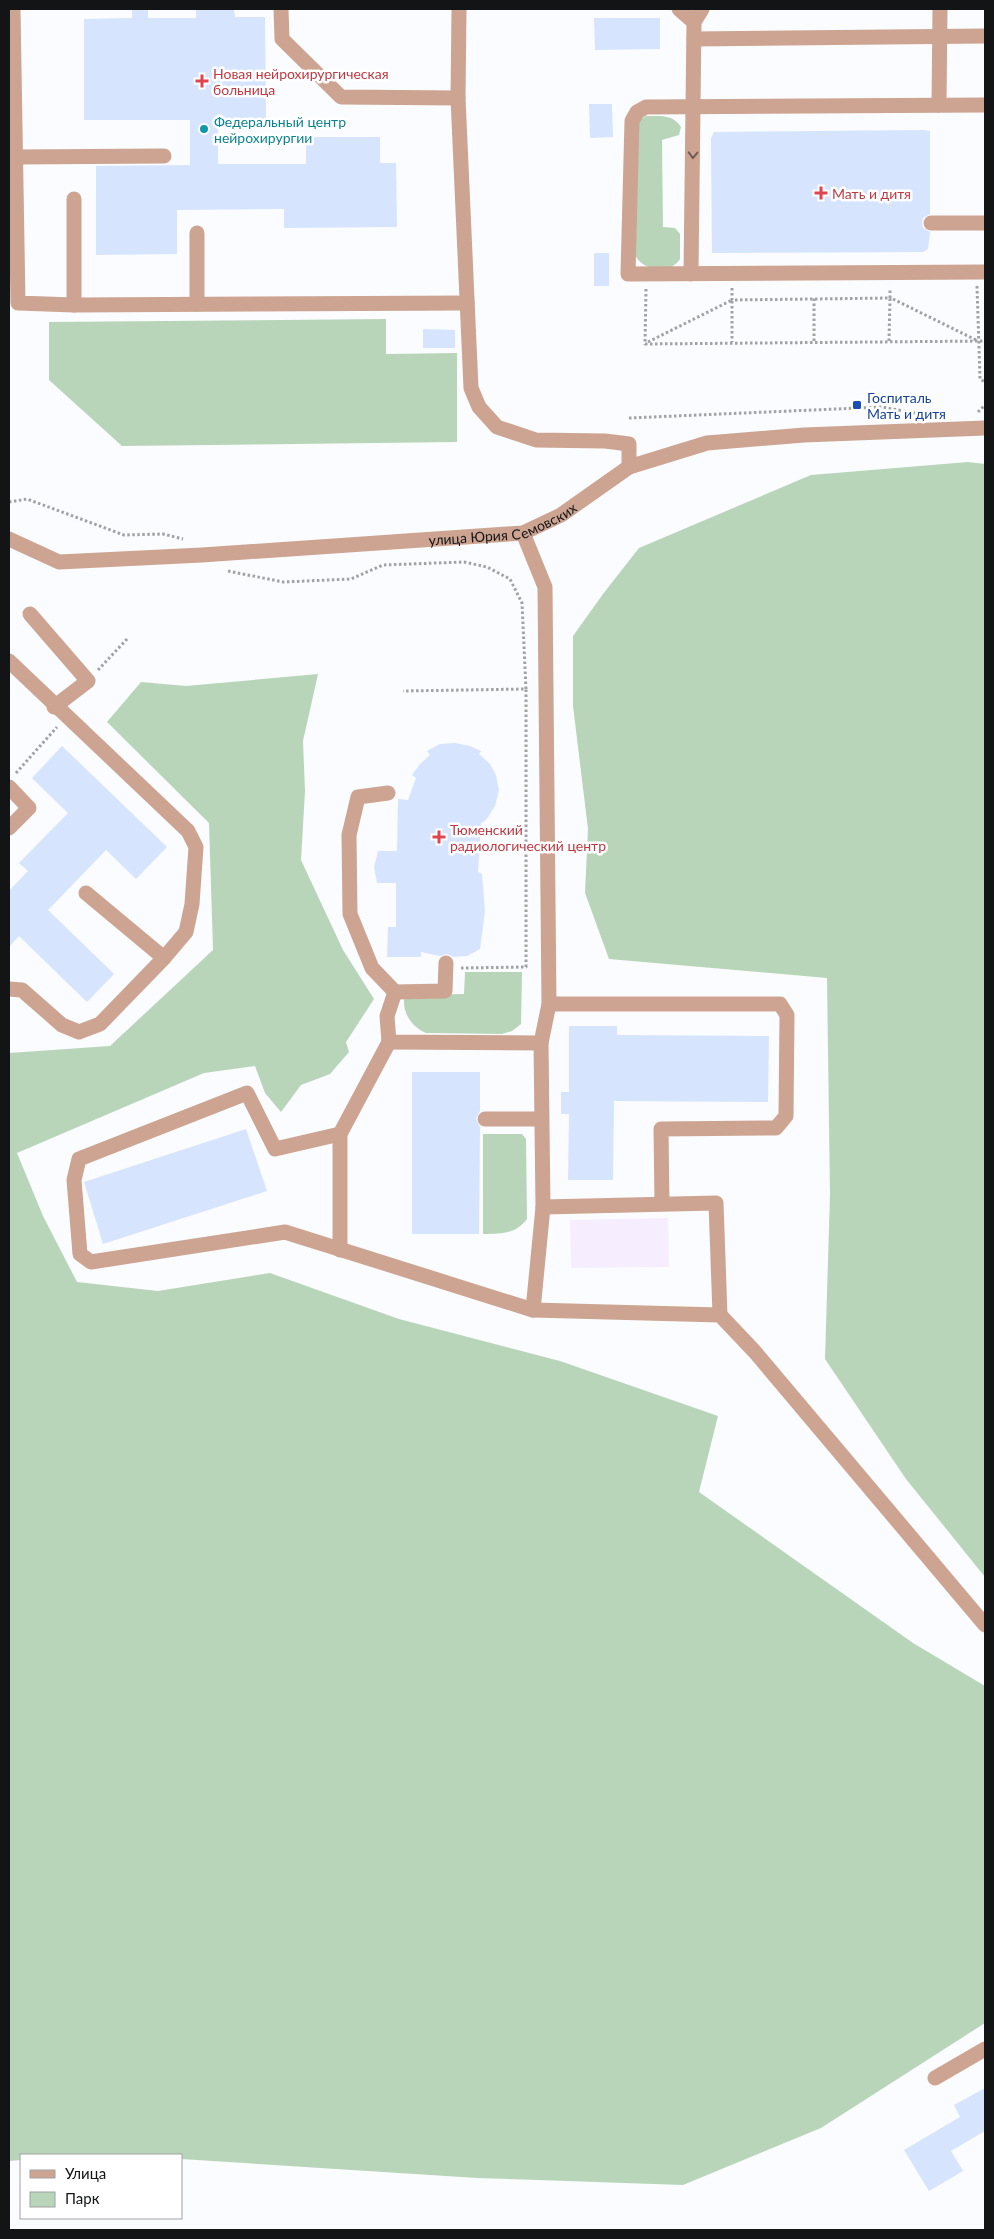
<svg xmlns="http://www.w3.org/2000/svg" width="994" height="2239" font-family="Lato,sans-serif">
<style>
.industrial{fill:#f6eeff}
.green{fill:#b9d5b9}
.building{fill:#d6e4fe}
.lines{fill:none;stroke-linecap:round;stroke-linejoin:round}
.path{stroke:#a0a2a4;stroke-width:3;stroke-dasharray:2.5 2.5;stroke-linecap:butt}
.minor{stroke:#cda491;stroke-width:15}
.oneway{stroke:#705c54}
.health-dot{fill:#e0444e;stroke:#fff;stroke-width:2}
.culture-dot{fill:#0f9aa8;stroke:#fff;stroke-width:2}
.transit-dot{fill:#1a4fb4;stroke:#fff;stroke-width:2}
.labels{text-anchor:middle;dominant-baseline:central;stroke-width:5;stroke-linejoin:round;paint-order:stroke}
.health-label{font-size:14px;fill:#be3a42;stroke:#fff;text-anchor:start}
.culture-label{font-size:14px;fill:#0d838f;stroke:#fff;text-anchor:start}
.transit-label{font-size:14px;fill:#164399;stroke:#fff;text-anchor:start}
.street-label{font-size:14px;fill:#131416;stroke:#fff}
</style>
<rect width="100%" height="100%" fill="#fafcff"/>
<path class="industrial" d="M668 1218 669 1267 571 1268 570 1220Z"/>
<g class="green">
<path d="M646 116C661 116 673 114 681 127L679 135 662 140 663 227 675 228 680 234V259C670 275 643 271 635 255L638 120Z"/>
<path d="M386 319V354L457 353V442L122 446 49 380V322Z"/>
<path d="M968 462 985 464V1577L906 1479 825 1359 830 1195 827 978 609 959 585 893 588 829 573 706V636L603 594 639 548 811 475Z"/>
<path d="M318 674 303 741 305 791 301 860 343 950 374 999 346 1042 349 1052 330 1074 301 1085 281 1112 265 1093 255 1066 204 1073 17 1153 43 1216 77 1282 158 1291 270 1273 399 1319 560 1361 718 1416 699 1492 913 1643 985 1686V2023L821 2128 683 2185 477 2178 181 2159V2155H21V2160L9 2161V1053L110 1046 213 950 209 823 107 722 141 682 186 686Z"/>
<path d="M465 972H522L521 1024 512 1031 502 1034 426 1033C412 1027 403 1014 404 999L410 995 464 994Z"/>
<path d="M483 1134H522L526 1139 527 1219C515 1235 501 1233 483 1234Z"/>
</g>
<g class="building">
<path d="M132 9H148V18H196V9H234L235 17H265L266 119H218V164H306V137H380V163H396L397 227 284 228V209L177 210V254L96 255V166L190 165V120H84V19L132 18Z"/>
<path d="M594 18H660V49L595 50Z"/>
<path d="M589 104H612L613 137 590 138Z"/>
<path d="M924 130 930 131V214L923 218 922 223 923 228 930 232 928 249 923 252 712 253 711 138 714 132Z"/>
<rect x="594" y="253" width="15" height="33"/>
<path d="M423 329 455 330V348H423Z"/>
<path d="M455 743 470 746 481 751 479 754 490 764 496 775 499 790 495 806 486 820 481 823 478 872 482 874 485 911 480 949 467 956 453 957 447 954 440 956 421 952V957H387L388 927H396V883H377L374 867 378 851H397L398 799 408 800 416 778 412 775 420 764 430 755 427 751 440 744Z"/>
<path d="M62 746 167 847 136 879 106 850 48 910 114 974 87 1002 19 936 9 947V891L28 871 19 863 68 813 32 778Z"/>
<path d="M569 1026H617V1035L769 1036 768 1102 614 1101 613 1180H568L569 1114H561V1092H569Z"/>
<path d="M412 1072H480V1111L476 1119 480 1127 479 1234H412Z"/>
<path d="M246 1129 267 1191 103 1244 84 1182Z"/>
<path d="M985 2088V2131L951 2151 963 2171 929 2191 904 2150 960 2117 954 2105Z"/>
</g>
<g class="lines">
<g class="path">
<path d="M977 286 980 379 985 382"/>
<path d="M732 288V300L890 298V289"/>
<path d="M646 289 645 344 985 341"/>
<path d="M893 299 976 340"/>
<path d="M814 341V298"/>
<path d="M889 341 890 298"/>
<path d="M648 342 732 300V342"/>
<path d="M978 412 985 405"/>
<path d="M629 418 882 407 915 413"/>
<path d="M9 502 27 499 124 535 163 534 183 539"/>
<path d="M228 571 283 582 351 579 383 565 464 562 487 567 510 579 522 603 526 689 403 691"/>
<path d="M98 670 128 638"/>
<path d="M16 773 57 727"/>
<path d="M461 968 526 967V689"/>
</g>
<g class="minor">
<path d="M13 9 18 303 74 305"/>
<path d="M281 9 282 39 341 97 458 98"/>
<path d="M459 9 458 98 471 388 479 407 497 427 536 440 605 441 629 444V467"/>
<path d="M679 9 694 22"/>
<path d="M694 39 985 36"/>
<path d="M939 105 940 9"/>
<path d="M985 105 646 107 637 112 632 121 628 274 985 272"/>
<path d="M15 157 164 156"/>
<path d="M74 199V305L467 303"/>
<path d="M931 223H985"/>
<path d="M691 274 694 22 702 9"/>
<path d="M197 304V233"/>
<path d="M523 533 545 587 549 1004 541 1043 543 1207 533 1310 720 1315 755 1352 985 1625"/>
<path id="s1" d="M9 539 59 562 202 555 523 533 561 515 629 467 707 443 804 435 985 428"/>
<path d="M30 614 88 681 54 707"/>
<path d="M9 661 188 831 196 847 192 904 186 932 164 958 100 1024 79 1032 62 1025 22 990 9 989"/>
<path d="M9 787 29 808 9 828"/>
<path d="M388 793 358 797 349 835 350 914 372 968 395 992 387 1016 389 1042 541 1043"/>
<path d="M86 893 164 958"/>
<path d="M395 992 445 991 446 963"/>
<path d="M549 1004H780L787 1015 786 1116 776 1128 661 1129 662 1203"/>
<path d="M485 1119H541"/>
<path d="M340 1134 275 1149 247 1093 79 1159 74 1180 80 1254 91 1262 285 1232 533 1310"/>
<path d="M543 1207 716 1203 720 1315"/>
<path d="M340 1250V1134L389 1042"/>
<path d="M935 2078 985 2049"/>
</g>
</g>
<defs><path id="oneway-chevron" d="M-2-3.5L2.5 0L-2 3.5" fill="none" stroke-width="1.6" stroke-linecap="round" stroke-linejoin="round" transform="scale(1.25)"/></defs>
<use class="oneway" href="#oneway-chevron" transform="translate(693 155) rotate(91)"/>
<g class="health-dot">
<path d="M199.5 73.5h5v5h5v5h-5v5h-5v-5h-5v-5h5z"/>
<path d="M818.5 185.5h5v5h5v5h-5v5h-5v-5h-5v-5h5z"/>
<path d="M436.5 829.5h5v5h5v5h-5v5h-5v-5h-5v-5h5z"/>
</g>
<circle class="culture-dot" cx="204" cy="129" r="5"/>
<rect class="transit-dot" x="852" y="400" width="10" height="10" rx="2.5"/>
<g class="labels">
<g class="health-label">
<text x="213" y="73">Новая нейрохирургическая<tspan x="213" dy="16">больница</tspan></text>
<text x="832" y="193">Мать и дитя</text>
<text x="450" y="829">Тюменский<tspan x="450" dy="16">радиологический центр</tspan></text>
</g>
<g class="culture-label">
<text x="214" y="121">Федеральный центр<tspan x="214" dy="16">нейрохирургии</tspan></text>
</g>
<g class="transit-label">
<text x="867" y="397">Госпиталь<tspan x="867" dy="16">Мать и дитя</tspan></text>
</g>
<g class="street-label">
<text stroke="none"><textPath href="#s1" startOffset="502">улица Юрия Семовских</textPath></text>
</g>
</g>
<rect width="994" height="2239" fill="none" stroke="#131416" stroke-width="20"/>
<rect x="20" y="2154" width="162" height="65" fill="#ffffff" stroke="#a1a1a2"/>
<rect x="30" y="2170" width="25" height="8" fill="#cda491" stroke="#a1a1a2"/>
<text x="65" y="2179" font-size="15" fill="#131416">Улица</text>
<rect x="30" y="2192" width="25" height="15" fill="#b9d5b9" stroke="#a1a1a2"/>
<text x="65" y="2204" font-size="15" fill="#131416">Парк</text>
</svg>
